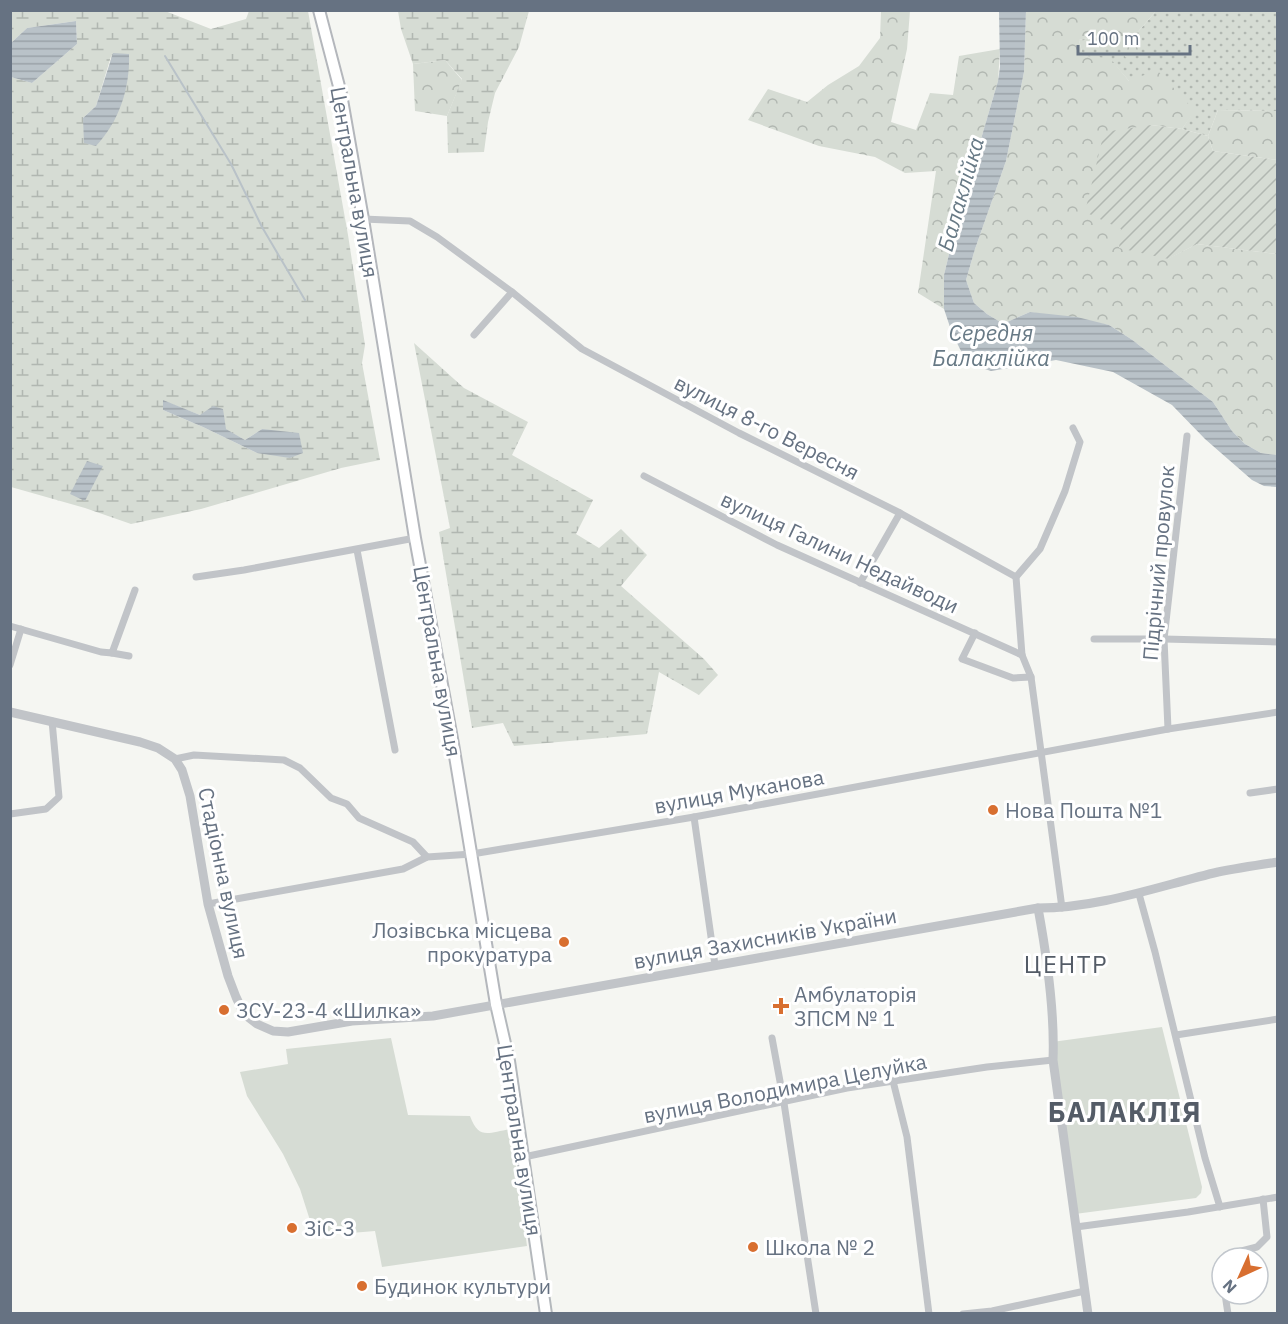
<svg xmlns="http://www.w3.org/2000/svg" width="1288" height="1324" font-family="'IBM Plex Sans',sans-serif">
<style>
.grass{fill:url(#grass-dots)}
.forest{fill:url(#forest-crowns)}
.wetland{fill:url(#wetland-marsh);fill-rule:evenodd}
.park{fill:#d6dcd4}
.garden{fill:url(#garden-furrows)}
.water{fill:url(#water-rules)}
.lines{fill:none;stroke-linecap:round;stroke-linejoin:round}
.stream{stroke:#b9c2c8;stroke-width:2}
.secondary-casing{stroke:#b4b7bc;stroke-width:14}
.primary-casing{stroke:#b4b8bc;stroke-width:14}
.minor{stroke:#c1c4c8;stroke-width:7}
.tertiary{stroke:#c1c4c8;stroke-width:9}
.secondary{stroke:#fff;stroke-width:10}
.primary{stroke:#fff;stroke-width:10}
.poi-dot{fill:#d86f30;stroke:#fff;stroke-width:2}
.labels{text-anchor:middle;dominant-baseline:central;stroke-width:6;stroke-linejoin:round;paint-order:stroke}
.street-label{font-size:21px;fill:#667282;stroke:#fff}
.poi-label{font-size:21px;fill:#667282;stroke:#fff;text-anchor:start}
.water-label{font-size:22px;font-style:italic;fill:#677985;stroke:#fff}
.quarter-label{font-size:24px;letter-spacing:1.5px;fill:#545c67;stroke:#fff}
.district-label{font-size:27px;font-weight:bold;letter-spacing:1.5px;fill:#545c67;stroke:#fff}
</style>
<defs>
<pattern id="grass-dots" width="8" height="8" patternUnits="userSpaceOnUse" patternTransform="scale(1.5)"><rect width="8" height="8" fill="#d6dcd4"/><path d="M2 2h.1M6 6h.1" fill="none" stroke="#b1b7b1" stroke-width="1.8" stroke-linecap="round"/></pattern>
<pattern id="forest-crowns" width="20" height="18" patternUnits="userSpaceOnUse" patternTransform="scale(1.5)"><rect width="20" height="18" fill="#d6dcd4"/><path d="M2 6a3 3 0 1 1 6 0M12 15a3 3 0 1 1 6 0" fill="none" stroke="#b1b7b1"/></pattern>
<pattern id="wetland-marsh" width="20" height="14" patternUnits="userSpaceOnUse" patternTransform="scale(1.5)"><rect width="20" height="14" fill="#d6dcd4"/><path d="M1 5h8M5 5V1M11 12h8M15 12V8" fill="none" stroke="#b1b7b1"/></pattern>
<pattern id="garden-furrows" width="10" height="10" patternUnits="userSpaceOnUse" patternTransform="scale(1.5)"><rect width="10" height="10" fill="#d6dcd4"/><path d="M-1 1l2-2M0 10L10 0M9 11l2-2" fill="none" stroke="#b1b7b1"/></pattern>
<pattern id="water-rules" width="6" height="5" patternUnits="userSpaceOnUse" patternTransform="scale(1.5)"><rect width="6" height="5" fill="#b9c2c8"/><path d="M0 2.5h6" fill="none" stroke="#9aa2a8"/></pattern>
</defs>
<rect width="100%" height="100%" fill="#f5f6f2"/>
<path class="grass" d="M1156 11H1277V111L1218 110 1208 136 1182 129 1194 111 1129 81 1110 59 1083 56 1079 40 1110 34H1136Z"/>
<g class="forest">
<path d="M881 11H910L907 49 891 122 916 130 930 93 953 95 959 56 1000 49 998 81 957 221 944 275V309L918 293 936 171 905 173 875 157 819 146 748 120 768 89 807 102 828 85 859 66 880 38Z"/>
<path d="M1026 11H1156L1136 34 1144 46 1126 58 1110 34 1079 40 1083 56 1110 58 1129 81 1157 70 1195 111 1182 129 1151 125 1121 229 1167 259 1197 244 1277 254V455L1261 453 1245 444 1232 431 1213 402 1131 339 1109 325 1030 312 1007 322 1002 323 987 314 974 303 966 280 975 249 1006 161 1024 72Z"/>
<path d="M445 60 462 80 447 116 415 111 413 64Z"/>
<path d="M1218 110 1277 111V160L1213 151 1208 136Z"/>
</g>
<g class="wetland">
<path d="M11 11H165L211 29 246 19 249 11H308L348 235 365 345 362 363 380 460 341 468 201 509 131 524 85 508 11 487V77L32 83 77 44 76 21 27 28 11 43ZM112 53 96 146 83 118 96 106ZM164 401 200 415 245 440 262 429 257 453 203 427 163 410Z"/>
<path d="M398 11H529L519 47 495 93 488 122 484 152 448 153 447 116 462 79 445 60 413 64 401 29Z"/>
<path d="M414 343 464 388 528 422 512 455 593 500 576 534 599 548 621 529 647 555 621 586 704 659 718 675 699 695 659 672 647 734 514 746 503 723 472 728 439 532 450 528Z"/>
</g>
<g class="park">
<path d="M1162 1027 1202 1187 1201 1193 1196 1198 1075 1214 1052 1042Z"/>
<path d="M391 1038 408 1115 470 1116C479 1141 489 1132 511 1129L527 1246 382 1267 375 1231 315 1236 300 1189 283 1154 247 1096 240 1072 288 1064 286 1049Z"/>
</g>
<path class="garden" d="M1151 125 1182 129 1208 136 1213 151 1277 160V254L1197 244 1168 259 1119 248 1121 229 1085 212 1104 132Z"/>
<g class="water">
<path d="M999 11H1026L1024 72 1006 161 975 249 966 280 974 303 987 314 1002 323 1007 322 1030 312 1077 317 1109 325 1131 339 1213 402 1232 431 1245 444 1261 453 1277 455V487L1264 486 1252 480 1205 439 1172 405 1113 372 1056 360 991 371 976 366 963 355 952 333 944 309V275L957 221 998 81 1000 67Z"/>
<path d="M76 21 77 44 32 83 11 77V43L27 28Z"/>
<path d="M113 53 129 54C130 89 119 121 96 146L84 143 83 118 96 106Z"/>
<path d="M163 400 200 415 213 406 223 409 226 429 245 440 262 429 299 433 303 453 290 458 257 453 203 427 163 410Z"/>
<path d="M87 461 103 466 85 501 70 494Z"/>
</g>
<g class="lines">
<path class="stream" d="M165 56 231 164 262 227 305 300"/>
<defs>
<path id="secondary" d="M319 10 341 94 363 219 415 538 453 744 496 1004"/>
<path id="primary" d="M496 1004 509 1061 546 1314"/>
</defs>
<use href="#secondary" class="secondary-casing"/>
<use href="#primary" class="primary-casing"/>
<g class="minor">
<path d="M363 219 410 221 437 237 512 292 582 349 739 433 900 513 1016 577"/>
<path d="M474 335 512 292"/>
<path d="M644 476 777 545 1022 655"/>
<path d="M357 550 395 750"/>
<path d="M196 577 244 570 415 538"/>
<path d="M860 583 900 513"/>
<path d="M10 626 101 652 112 653 135 590"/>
<path d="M975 633 962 659 1013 678 1031 677"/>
<path d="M1094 639H1164L1278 642"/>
<path d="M112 653 129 656"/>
<path d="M10 665 21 629"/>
<path d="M1168 729 1164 639 1187 436"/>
<path d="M175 759 194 755 284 760 300 768 331 798 347 804 359 818 413 842 427 857"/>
<path d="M1250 793 1278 789"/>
<path d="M10 814 46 809 59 797 52 721"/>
<path d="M694 817 715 965"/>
<path d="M1139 894 1155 952 1205 1158 1220 1207"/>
<path d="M208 904 403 869 427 857 472 854 694 817 1168 729 1278 712"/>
<path d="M1062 908 1031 677 1022 655 1016 577 1040 549 1065 491 1080 442 1073 428"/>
<path d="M1176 1035 1278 1019"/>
<path d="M772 1038 784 1103 816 1314"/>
<path d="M893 1081 907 1137 929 1314"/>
<path d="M524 1157 847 1088 987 1067 1053 1060"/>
<path d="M1076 1227 1188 1212 1278 1197"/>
<path d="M1226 1258V1255L1257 1247 1267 1237 1263 1199"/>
<path d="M1225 1294 1228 1314"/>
<path d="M963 1314 992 1311 1085 1291"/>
</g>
<g class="tertiary">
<path d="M10 712 140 742 158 748 175 759 182 770 190 796 208 904 228 976 236 997 244 1014 257 1024 273 1031 288 1032 352 1021 433 1016 1038 908C1100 908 1159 886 1218 872 1238 868 1258 865 1278 862"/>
<path d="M1038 908C1047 957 1055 1010 1053 1060L1088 1314"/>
</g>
<use href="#secondary" class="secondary"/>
<use href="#primary" class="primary"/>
</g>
<g class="poi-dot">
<circle cx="993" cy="810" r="6"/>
<circle cx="564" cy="942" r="6"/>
<path d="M778 997h6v6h6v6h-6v6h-6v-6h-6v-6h6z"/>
<circle cx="224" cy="1010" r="6"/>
<circle cx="292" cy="1228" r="6"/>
<circle cx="753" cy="1247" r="6"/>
<circle cx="362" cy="1286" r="6"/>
</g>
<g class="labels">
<g class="street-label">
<text transform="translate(355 182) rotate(80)">Центральна вулиця</text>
<text transform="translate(767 427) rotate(27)">вулиця 8-го Вересня</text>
<text transform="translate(840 552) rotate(25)">вулиця Галини Недайводи</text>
<text transform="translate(1158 563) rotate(-85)">Підрічний провулок</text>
<text transform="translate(438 661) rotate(80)">Центральна вулиця</text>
<text transform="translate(739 791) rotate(-10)">вулиця Муканова</text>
<text transform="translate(224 873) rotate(78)">Стадіонна вулиця</text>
<text transform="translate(765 938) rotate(-10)">вулиця Захисників України</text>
<text transform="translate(785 1088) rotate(-11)">вулиця Володимира Целуйка</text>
<text transform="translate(520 1140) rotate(81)">Центральна вулиця</text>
</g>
<g class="poi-label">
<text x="1005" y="810">Нова Пошта №1</text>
<text x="552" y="930" text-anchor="end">Лозівська місцева<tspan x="552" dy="24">прокуратура</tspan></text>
<text x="794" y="994">Амбулаторія<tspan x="794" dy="24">ЗПСМ № 1</tspan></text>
<text x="236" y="1010">ЗСУ-23-4 «Шилка»</text>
<text x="304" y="1228">ЗіС-3</text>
<text x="765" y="1247">Школа № 2</text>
<text x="374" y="1286">Будинок культури</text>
</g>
<g class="water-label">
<text transform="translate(960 194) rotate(-74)">Балаклійка</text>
<text x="991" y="332">Середня<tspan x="991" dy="25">Балаклійка</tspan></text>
</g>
<g class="quarter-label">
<text x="1066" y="964">ЦЕНТР</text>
</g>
<g class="district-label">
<text x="1125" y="1111">БАЛАКЛІЯ</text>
</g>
</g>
<rect width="1288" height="1324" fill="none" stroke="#667282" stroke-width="24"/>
<g transform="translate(1240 1276) rotate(225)"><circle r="28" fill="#ffffff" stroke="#c2c7cd" stroke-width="1.5"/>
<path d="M0-4.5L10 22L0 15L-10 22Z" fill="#d86f30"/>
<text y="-9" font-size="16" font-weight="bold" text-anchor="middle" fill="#667282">N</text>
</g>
<path d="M1078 45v9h112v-9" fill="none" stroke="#667282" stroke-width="3"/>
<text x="1087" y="45" font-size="18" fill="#667282" stroke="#ffffff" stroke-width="4.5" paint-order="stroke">100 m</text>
</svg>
